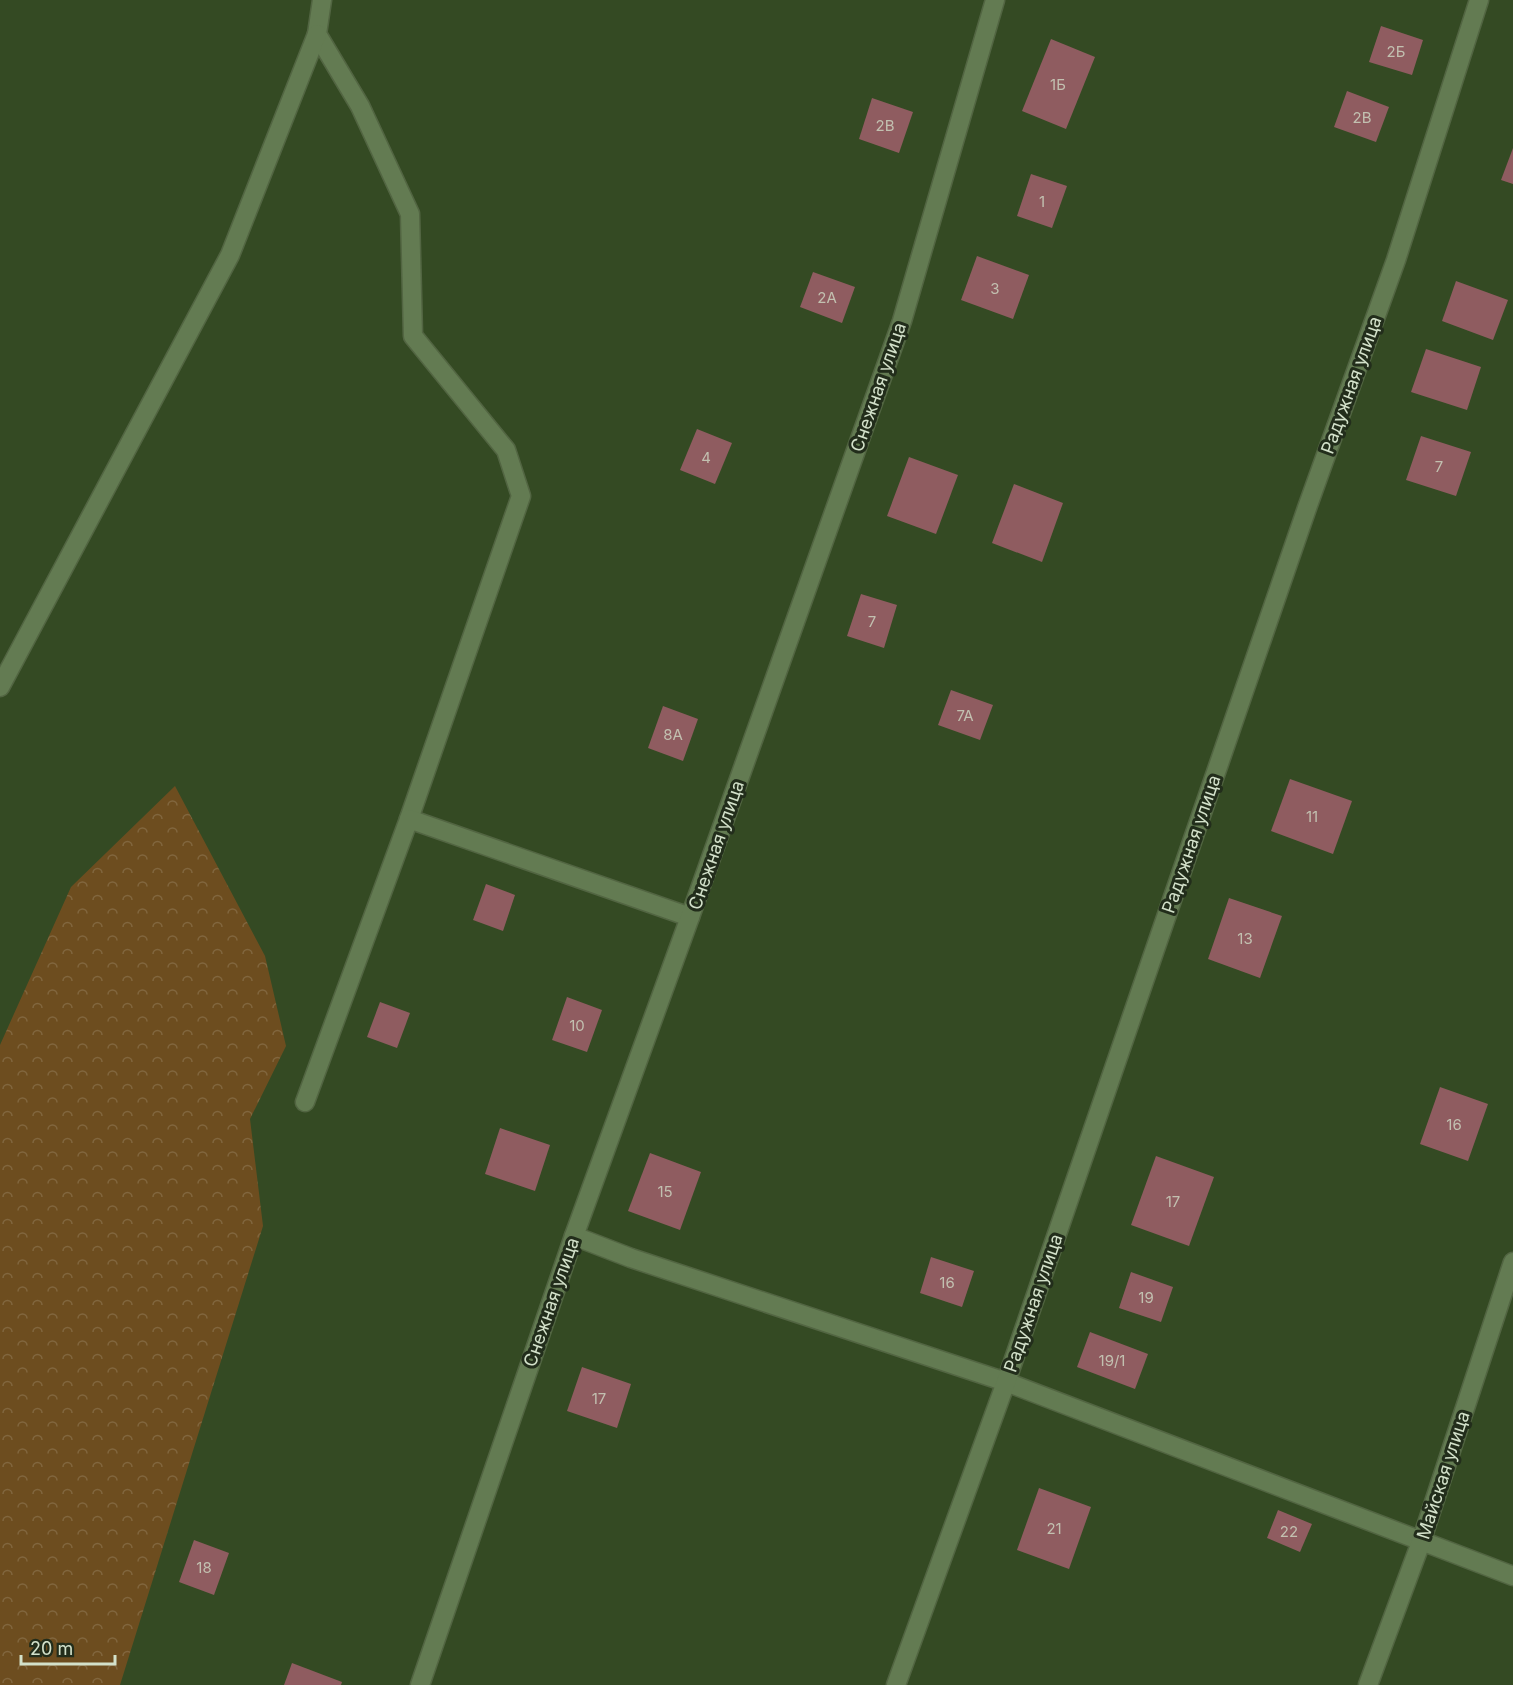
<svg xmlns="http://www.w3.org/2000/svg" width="1513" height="1685" font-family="Inter,sans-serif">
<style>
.forest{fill:url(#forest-crowns)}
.building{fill:#8f5c60}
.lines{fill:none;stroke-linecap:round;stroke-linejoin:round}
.minor-casing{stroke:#526542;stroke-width:21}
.minor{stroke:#637b52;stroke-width:18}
.labels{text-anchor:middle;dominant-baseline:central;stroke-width:6;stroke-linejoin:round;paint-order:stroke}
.number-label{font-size:15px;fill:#c2c0b0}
.street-label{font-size:18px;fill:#d3e1ca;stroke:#222d1b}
</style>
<defs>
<pattern id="forest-crowns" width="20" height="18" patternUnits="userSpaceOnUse" patternTransform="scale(1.5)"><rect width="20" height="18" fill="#6d4d1f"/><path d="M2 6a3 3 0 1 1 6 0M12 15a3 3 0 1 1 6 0" fill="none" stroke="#81663e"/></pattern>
</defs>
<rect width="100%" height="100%" fill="#344a23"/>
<path class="forest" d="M175 786 265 956 286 1046 250 1119 263 1226 120 1685H0V1045L71 887Z"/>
<g class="building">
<path d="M1381 26 1423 40 1412 75 1369 62Z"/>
<path d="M1051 39 1095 57 1066 129 1022 111Z"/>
<path d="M1347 91 1389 107 1376 142 1334 127Z"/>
<path d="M872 98 913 112 899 153 859 139Z"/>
<path d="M1513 148V184L1501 180Z"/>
<path d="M1031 174 1067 186 1052 228 1017 216Z"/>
<path d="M977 256 1029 275 1013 319 961 300Z"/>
<path d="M813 272 855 287 842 323 800 307Z"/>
<path d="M1456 281 1508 300 1493 340 1442 321Z"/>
<path d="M1426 349 1481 367 1467 410 1411 392Z"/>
<path d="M697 429 732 443 715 484 680 470Z"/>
<path d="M1421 436 1471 452 1456 496 1406 480Z"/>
<path d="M909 457 958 475 936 534 887 516Z"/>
<path d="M1014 484 1063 503 1042 562 992 543Z"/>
<path d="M861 594 897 605 884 648 847 636Z"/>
<path d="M951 690 993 705 980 740 938 725Z"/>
<path d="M663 706 698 719 683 761 648 748Z"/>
<path d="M1290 779 1352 801 1333 854 1271 831Z"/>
<path d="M486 884 515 895 503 931 473 920Z"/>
<path d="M1229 898 1282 916 1260 978 1208 959Z"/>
<path d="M567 997 602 1010 587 1052 552 1040Z"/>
<path d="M380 1002 410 1013 397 1048 367 1037Z"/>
<path d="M1440 1087 1488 1104 1468 1161 1420 1144Z"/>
<path d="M500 1128 550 1145 535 1191 485 1174Z"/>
<path d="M650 1153 701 1172 680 1230 628 1211Z"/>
<path d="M1156 1156 1214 1177 1189 1246 1131 1225Z"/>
<path d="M931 1257 974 1271 962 1307 920 1293Z"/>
<path d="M1131 1272 1173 1287 1161 1322 1119 1308Z"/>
<path d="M1090 1332 1148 1354 1135 1389 1077 1367Z"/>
<path d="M582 1367 631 1384 617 1428 567 1411Z"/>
<path d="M1039 1488 1091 1507 1069 1569 1017 1550Z"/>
<path d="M1278 1510 1312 1524 1300 1552 1267 1538Z"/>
<path d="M194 1540 229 1553 214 1595 179 1582Z"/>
<path d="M292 1663 342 1682 341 1685H284Z"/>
</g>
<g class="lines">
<defs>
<g id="minor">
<path d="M322 0 317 34 360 106 410 214 413 336 506 450 521 496 409 819"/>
<path d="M0 687 230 255 317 34"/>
<path d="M305 1102 409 819 690 917"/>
<path d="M574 1236 631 1258 1006 1382 1513 1576"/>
<path d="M420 1685 574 1236 690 917 902 321 995 0"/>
<path d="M896 1685 1006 1382 1307 508 1396 260 1479 0"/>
<path d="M1368 1685 1421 1542 1513 1262"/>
</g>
</defs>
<use href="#minor" class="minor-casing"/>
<use href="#minor" class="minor"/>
</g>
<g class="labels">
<g class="number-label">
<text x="1396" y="51">2Б</text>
<text x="1058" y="84">1Б</text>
<text x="1362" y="117">2В</text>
<text x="885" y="125">2В</text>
<text x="1042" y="201">1</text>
<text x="995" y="288">3</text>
<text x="827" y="297">2А</text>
<text x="706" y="457">4</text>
<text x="1439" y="466">7</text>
<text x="872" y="621">7</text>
<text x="965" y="715">7А</text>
<text x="673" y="734">8А</text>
<text x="1312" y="816">11</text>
<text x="1245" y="938">13</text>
<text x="577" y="1025">10</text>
<text x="1454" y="1124">16</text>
<text x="665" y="1191">15</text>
<text x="1173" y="1201">17</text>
<text x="947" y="1282">16</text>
<text x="1146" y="1297">19</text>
<text x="1112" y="1360">19/1</text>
<text x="599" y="1398">17</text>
<text x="1054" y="1528">21</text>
<text x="1289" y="1531">22</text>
<text x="204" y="1567">18</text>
</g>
<g class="street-label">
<text transform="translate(1351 385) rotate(-70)">Радужная улица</text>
<text transform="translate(878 387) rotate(-71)">Снежная улица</text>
<text transform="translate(1191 844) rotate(-71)">Радужная улица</text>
<text transform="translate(716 845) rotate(-71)">Снежная улица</text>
<text transform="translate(551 1302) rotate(-71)">Снежная улица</text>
<text transform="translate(1033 1303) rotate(-71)">Радужная улица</text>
<text transform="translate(1443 1475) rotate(-72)">Майская улица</text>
</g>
</g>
<path d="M21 1655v9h94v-9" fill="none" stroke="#d3e1ca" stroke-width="3"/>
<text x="30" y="1655" font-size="18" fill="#d3e1ca" stroke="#222d1b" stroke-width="4.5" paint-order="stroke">20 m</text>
</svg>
